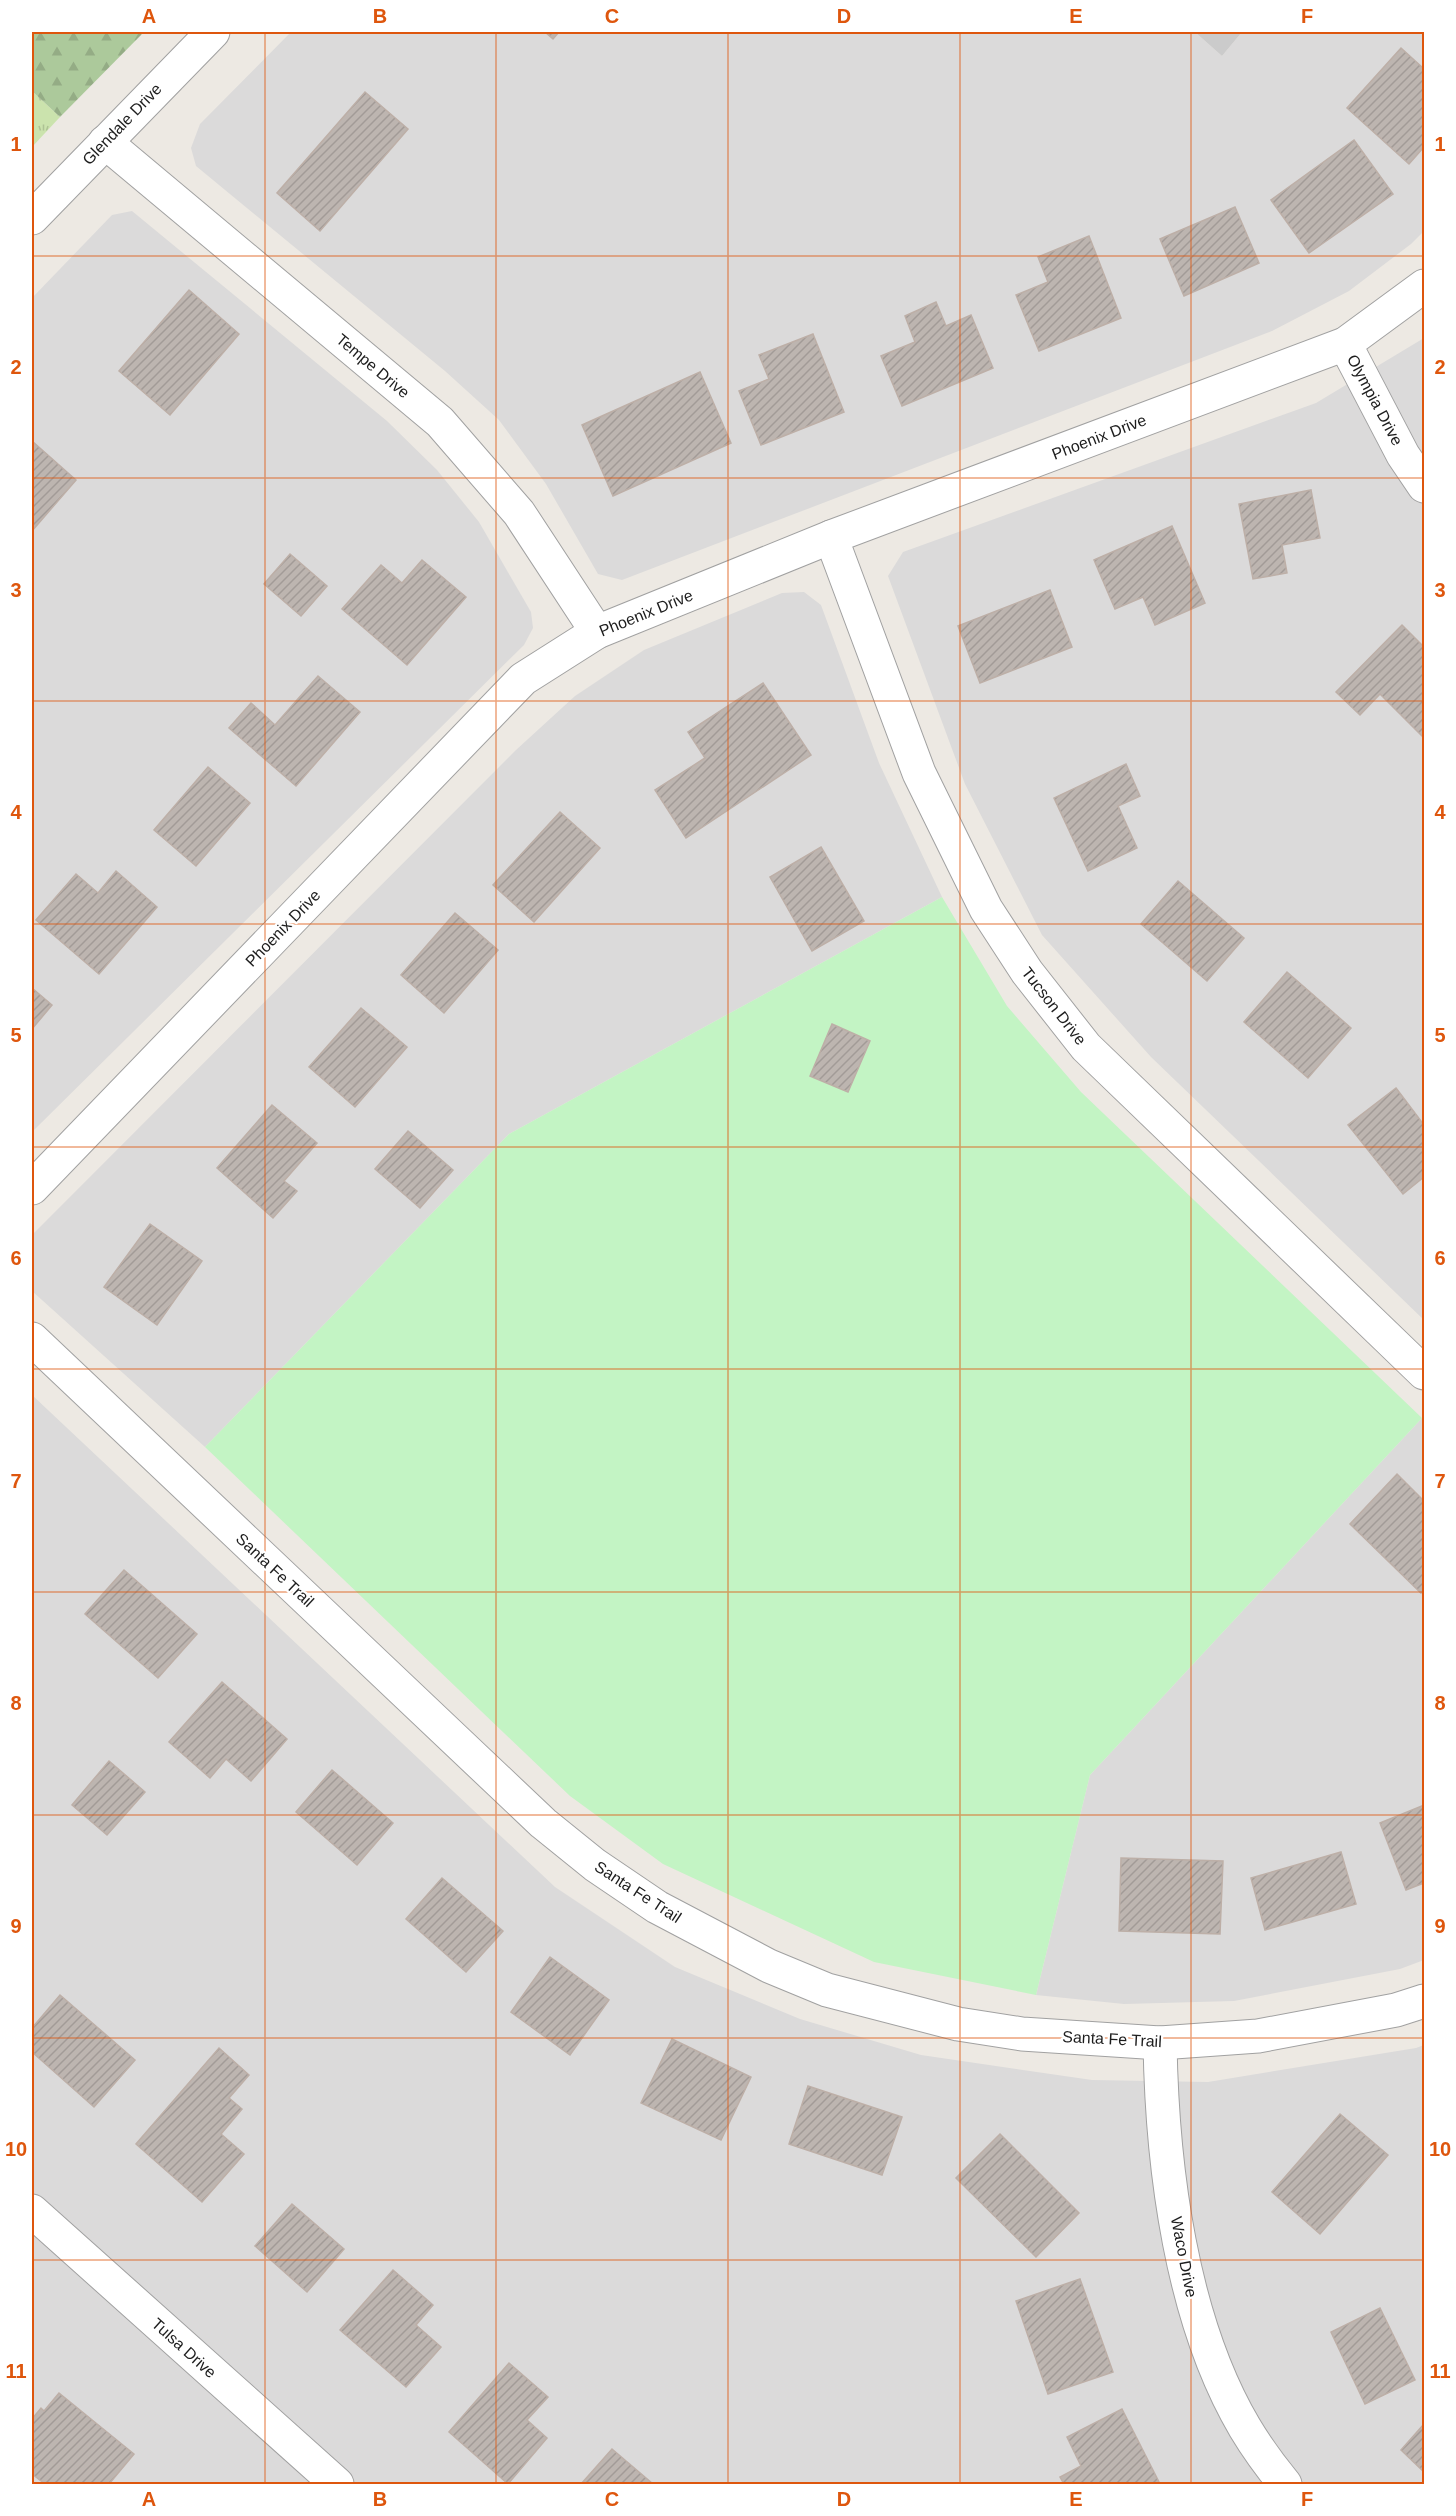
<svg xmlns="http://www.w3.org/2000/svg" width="1456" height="2516" font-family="Arial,sans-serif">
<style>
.residential{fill:#dbdada}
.religious{fill:#cbcbcb}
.grass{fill:url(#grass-tufts)}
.forest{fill:url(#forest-firs)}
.park{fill:#c3f4c4}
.building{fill:url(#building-hatch);stroke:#bdafa7;stroke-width:1.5}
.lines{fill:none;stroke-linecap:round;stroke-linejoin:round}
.minor-casing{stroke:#a1a1a1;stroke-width:35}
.tertiary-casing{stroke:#a1a1a1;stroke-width:35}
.minor{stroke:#fff;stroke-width:33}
.tertiary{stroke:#fff;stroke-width:33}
.grid{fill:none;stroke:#de560d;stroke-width:1.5;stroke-opacity:0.55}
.labels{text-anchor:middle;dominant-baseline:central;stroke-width:4.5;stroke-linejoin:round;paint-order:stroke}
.street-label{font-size:16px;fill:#1d1d1d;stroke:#fff}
.neatline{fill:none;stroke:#de560d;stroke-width:2}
.grid-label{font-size:20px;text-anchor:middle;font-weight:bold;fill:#de560d}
</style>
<defs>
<pattern id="grass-tufts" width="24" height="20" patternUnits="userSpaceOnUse" patternTransform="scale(1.5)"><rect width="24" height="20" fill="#cbe3ad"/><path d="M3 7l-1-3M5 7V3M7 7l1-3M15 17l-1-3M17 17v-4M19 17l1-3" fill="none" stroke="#aec294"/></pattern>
<pattern id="forest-firs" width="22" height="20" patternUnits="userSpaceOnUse" patternTransform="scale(1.5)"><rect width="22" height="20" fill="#acc99b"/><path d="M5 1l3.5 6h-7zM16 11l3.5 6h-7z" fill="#94ac85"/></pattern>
<pattern id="building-hatch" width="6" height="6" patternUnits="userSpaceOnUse" patternTransform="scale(1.5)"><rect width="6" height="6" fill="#bdb5b0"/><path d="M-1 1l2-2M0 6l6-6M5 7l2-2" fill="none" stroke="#a29b97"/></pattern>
</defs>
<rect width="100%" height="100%" fill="#ede9e3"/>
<g class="residential">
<path d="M291 32H1195L1222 56 1242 32H1424V231L1411 244 1349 291 1272 331 622 580 598 574 546 484 499 420 445 371 196 166 191 148 200 124Z"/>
<path d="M132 211 387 421 437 470 479 522 531 612 533 628 524 645 32 1132V298L112 215Z"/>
<path d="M1424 338V1320L1151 1057 1042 935 965 784 888 576 903 552 1316 403Z"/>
<path d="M804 592 821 605 879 763 942 897 509 1134 205 1447 32 1291V1235L516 750 575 696 644 650 782 593Z"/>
<path d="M32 1395 555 1887 675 1967 800 2019 921 2055 1092 2080 1208 2082 1416 2048 1424 2045V2484H32Z"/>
<path d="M1422 1418 1424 1421V1960L1400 1969 1234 2001 1124 2004 1036 1995 1090 1775Z"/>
</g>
<path class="religious" d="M1195 32H1242L1222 56Z"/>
<path class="grass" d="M32 91 60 117 32 147Z"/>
<path class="forest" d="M32 32H144L60 117 32 91Z"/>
<path class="park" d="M942 897 1007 1006 1081 1092 1422 1418 1090 1775 1036 1995 874 1962 663 1864 570 1796 205 1447 509 1134Z"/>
<g class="building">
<path d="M545 32H559L553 39Z"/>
<path d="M1401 48 1423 68 1424 67V147L1409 164 1347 108Z"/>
<path d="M365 92 408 129 320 231 277 193Z"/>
<path d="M1354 140 1393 194 1309 253 1271 200Z"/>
<path d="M1235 207 1259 263 1184 296 1160 239Z"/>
<path d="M1089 236 1121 318 1039 351 1016 295 1048 282 1038 257Z"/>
<path d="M189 290 239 334 170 415 119 371Z"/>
<path d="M936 302 946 326 971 315 993 368 902 406 881 356 915 342 905 316Z"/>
<path d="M813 334 844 412 761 445 739 391 769 379 759 355Z"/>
<path d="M700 372 731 443 613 496 582 425Z"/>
<path d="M32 441 76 480 32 531Z"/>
<path d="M1311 490 1320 538 1282 545 1287 573 1253 579 1239 504Z"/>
<path d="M1172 526 1205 603 1155 625 1143 597 1115 609 1094 560Z"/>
<path d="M290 554 327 586 301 616 264 584Z"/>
<path d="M422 560 466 597 407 665 342 609 381 565 402 583Z"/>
<path d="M1050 590 1072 647 980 683 958 626Z"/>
<path d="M1402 625 1424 647V738L1380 694 1360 715 1336 692Z"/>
<path d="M318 676 360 712 296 786 229 728 251 703 275 725Z"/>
<path d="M763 683 811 755 686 838 655 790 705 758 688 732Z"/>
<path d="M1126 764 1140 796 1118 806 1137 848 1088 871 1054 798Z"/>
<path d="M208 767 250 803 196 866 154 830Z"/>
<path d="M560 812 600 848 534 922 493 885Z"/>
<path d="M821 847 864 921 812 951 770 877Z"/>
<path d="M116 871 157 907 99 974 36 920 76 874 98 893Z"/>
<path d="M1178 881 1244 938 1207 981 1141 924Z"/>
<path d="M455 913 498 950 444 1013 401 975Z"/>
<path d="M1287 972 1351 1028 1308 1078 1244 1022Z"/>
<path d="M32 988 52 1005 32 1029Z"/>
<path d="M361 1008 407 1047 355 1107 309 1067Z"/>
<path d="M832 1024 870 1041 848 1092 810 1076Z"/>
<path d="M1396 1088 1424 1125V1177L1403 1194 1348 1125Z"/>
<path d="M272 1105 317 1143 284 1181 297 1191 273 1218 217 1168Z"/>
<path d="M408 1131 453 1170 420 1208 375 1169Z"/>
<path d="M150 1224 202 1261 157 1325 104 1287Z"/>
<path d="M1397 1474 1424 1501V1589L1421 1593 1350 1524Z"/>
<path d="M124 1570 197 1634 158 1678 85 1614Z"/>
<path d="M222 1682 287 1739 251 1781 226 1759 210 1778 169 1742Z"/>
<path d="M109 1761 145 1792 107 1835 72 1805Z"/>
<path d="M332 1770 393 1823 357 1865 296 1812Z"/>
<path d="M1424 1805V1883L1406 1890 1380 1823Z"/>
<path d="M1341 1852 1356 1904 1265 1930 1251 1878Z"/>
<path d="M1121 1858 1223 1861 1220 1934 1119 1931Z"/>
<path d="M442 1878 503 1931 466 1972 406 1919Z"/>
<path d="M550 1957 609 2000 570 2055 511 2012Z"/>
<path d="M60 1995 135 2060 94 2107 32 2052V2028Z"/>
<path d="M672 2039 751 2077 721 2140 641 2103Z"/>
<path d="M219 2048 249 2075 229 2098 242 2109 221 2134 244 2154 202 2202 136 2144Z"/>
<path d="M808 2086 902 2117 882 2175 789 2144Z"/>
<path d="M1340 2114 1388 2155 1320 2234 1272 2192Z"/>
<path d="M1000 2134 1079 2213 1036 2257 956 2178Z"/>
<path d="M292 2204 344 2249 307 2292 255 2246Z"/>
<path d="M393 2270 433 2305 416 2325 441 2347 406 2387 340 2330Z"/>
<path d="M1080 2279 1113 2372 1048 2394 1016 2301Z"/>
<path d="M1380 2308 1415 2380 1365 2404 1331 2332Z"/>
<path d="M509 2363 548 2397 527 2420 547 2438 508 2484 449 2432Z"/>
<path d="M59 2393 134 2454 109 2484H45L32 2474V2419L41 2408 44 2411Z"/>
<path d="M1122 2409 1160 2484H1064L1060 2477 1081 2466 1067 2437Z"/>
<path d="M1424 2424V2472L1401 2450Z"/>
<path d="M612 2449 653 2484H581Z"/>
</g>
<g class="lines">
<defs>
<g id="minor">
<path d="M105 142 440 422 519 513 597 632"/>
<path d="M1345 344 1403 455 1424 486"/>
<path d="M831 537 919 773 986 909 1027 972 1086 1047 1424 1373"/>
<path d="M32 1188 523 679 597 632 831 537 1345 344 1424 286"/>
<path d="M32 1339 543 1823 595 1865 657 1907 769 1966 827 1990 958 2024 1022 2034 1160 2043 1258 2036 1396 2010 1424 2001"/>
<path d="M1160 2043C1162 2167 1181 2320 1245 2428 1257 2448 1271 2467 1285 2484"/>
<path d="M32 2211 337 2484"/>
</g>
<path id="tertiary" d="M32 218 213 32"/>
</defs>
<use href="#minor" class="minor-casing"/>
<use href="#tertiary" class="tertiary-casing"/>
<use href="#minor" class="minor"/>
<use href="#tertiary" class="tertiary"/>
</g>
<path class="grid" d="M265 32V2484M496 32V2484M728 32V2484M960 32V2484M1191 32V2484M32 256H1424M32 478H1424M32 701H1424M32 924H1424M32 1147H1424M32 1369H1424M32 1592H1424M32 1815H1424M32 2038H1424M32 2260H1424"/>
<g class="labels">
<g class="street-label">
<text transform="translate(122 124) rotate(-46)">Glendale Drive</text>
<text transform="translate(373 366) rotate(40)">Tempe Drive</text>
<text transform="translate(1375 400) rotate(62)">Olympia Drive</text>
<text transform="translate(1099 437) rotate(-21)">Phoenix Drive</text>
<text transform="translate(646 613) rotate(-22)">Phoenix Drive</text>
<text transform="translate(283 928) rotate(-46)">Phoenix Drive</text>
<text transform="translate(1054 1006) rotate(52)">Tucson Drive</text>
<text transform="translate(275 1570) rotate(43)">Santa Fe Trail</text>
<text transform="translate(638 1892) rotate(33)">Santa Fe Trail</text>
<text transform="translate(1112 2039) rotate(3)">Santa Fe Trail</text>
<text transform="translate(1184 2257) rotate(79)">Waco Drive</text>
<text transform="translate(184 2348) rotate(42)">Tulsa Drive</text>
</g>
</g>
<rect width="1456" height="2516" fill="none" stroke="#ffffff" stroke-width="66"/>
<rect x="33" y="33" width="1390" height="2450" class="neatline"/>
<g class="grid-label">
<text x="149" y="23">A</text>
<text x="380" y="23">B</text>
<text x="612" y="23">C</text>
<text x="844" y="23">D</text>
<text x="1076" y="23">E</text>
<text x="1307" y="23">F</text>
<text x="16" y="151">1</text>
<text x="1440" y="151">1</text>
<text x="16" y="374">2</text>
<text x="1440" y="374">2</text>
<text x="16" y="597">3</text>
<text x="1440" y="597">3</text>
<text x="16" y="819">4</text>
<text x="1440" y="819">4</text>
<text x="16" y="1042">5</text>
<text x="1440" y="1042">5</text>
<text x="16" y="1265">6</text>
<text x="1440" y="1265">6</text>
<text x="16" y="1488">7</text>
<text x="1440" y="1488">7</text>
<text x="16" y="1710">8</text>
<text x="1440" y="1710">8</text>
<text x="16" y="1933">9</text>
<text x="1440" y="1933">9</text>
<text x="16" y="2156">10</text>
<text x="1440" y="2156">10</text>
<text x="16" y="2378">11</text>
<text x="1440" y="2378">11</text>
<text x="149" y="2506">A</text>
<text x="380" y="2506">B</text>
<text x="612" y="2506">C</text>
<text x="844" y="2506">D</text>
<text x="1076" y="2506">E</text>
<text x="1307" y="2506">F</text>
</g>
</svg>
